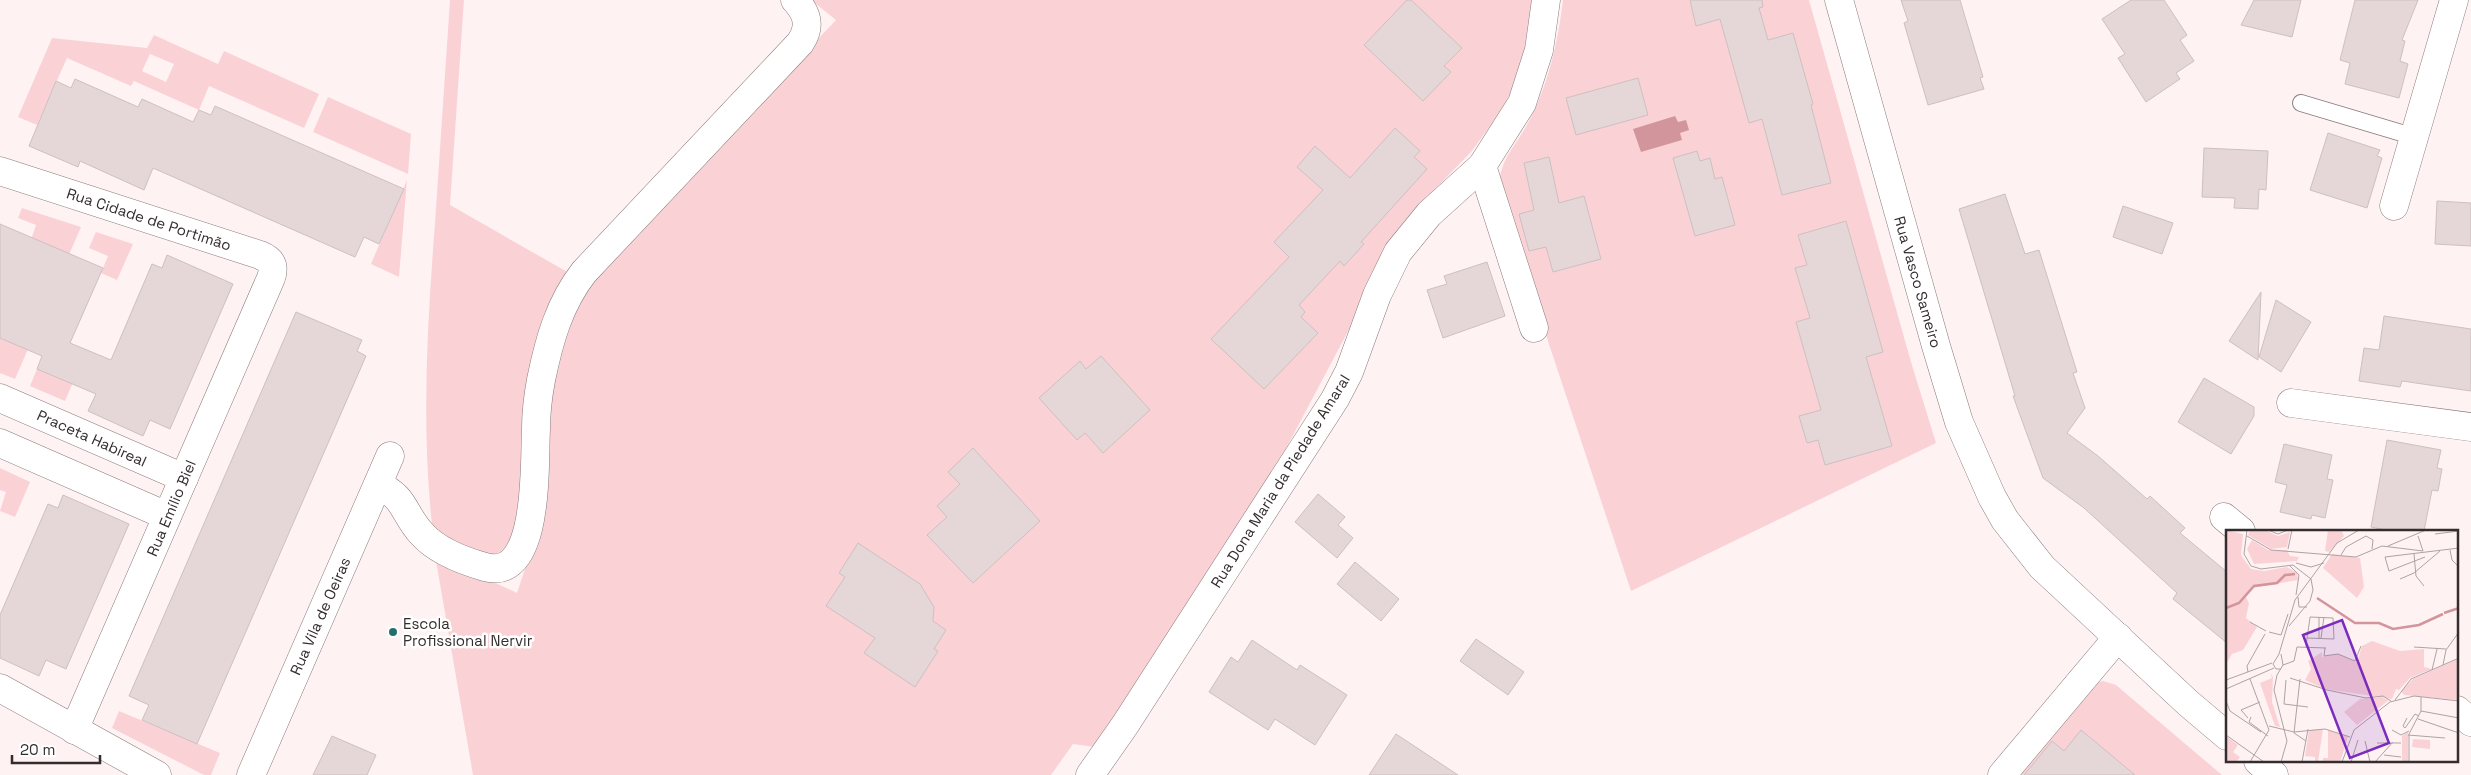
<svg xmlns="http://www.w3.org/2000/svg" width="2471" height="775" font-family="'Space Grotesk',sans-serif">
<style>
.green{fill:#fad2d6;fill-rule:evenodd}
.water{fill:#d2959c}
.building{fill:#e5d6d7;stroke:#cebfc0}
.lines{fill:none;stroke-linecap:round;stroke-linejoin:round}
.service-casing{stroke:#897b7c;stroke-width:18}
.minor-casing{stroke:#897b7c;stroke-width:29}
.primary-casing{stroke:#897b7c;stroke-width:29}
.service{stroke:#fff;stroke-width:16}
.minor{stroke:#fff;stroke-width:28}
.primary{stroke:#fff;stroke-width:28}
.poi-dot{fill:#256f6c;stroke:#fff;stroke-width:2}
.labels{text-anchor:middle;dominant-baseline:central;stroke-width:5;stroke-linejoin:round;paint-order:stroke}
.street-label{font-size:15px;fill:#332d2e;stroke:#fff}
.poi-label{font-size:15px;fill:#332d2e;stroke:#fff;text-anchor:start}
.inset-river{fill:none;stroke:#d2959c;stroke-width:2.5}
.inset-road{fill:none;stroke:#ada3a4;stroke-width:1}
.view{fill:#7b2cbf;fill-opacity:0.15;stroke:#7b2cbf;stroke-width:2.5}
.inset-edge{fill:none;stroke:#332d2e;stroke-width:2.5}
</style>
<rect width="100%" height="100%" fill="#fff2f3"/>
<g class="green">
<path d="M450 0H464L450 205 569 273 515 530C509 541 505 553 491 556L433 534C421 430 427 327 435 223 440 149 445 74 450 0Z"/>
<path d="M811 0H1536L1529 45 1515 83 1502 110 1471 152 1408 217 1390 240 1355 318 1281 458 1095 747 1073 744 1051 775H473L435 555 517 593 540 524 547 419 564 332 594 276 836 20Z"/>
<path d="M1563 0H1809L1911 362 1936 443 1631 591 1530 287 1500 178C1503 156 1518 142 1528 123 1548 86 1558 42 1563 0Z"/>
<path d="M154 35 218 64 224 51 319 94 304 128 209 86 199 110 134 81 131 86 67 58 37 125 18 117 52 38 147 48ZM150 54 174 64 166 82 142 71Z"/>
<path d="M328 97 411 134 408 174 313 132Z"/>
<path d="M407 180 399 277 371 264Z"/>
<path d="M22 208 81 227 15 379 0 373V332L36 225 18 218Z"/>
<path d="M96 232 133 244 117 280 101 273 108 256 89 248Z"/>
<path d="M80 366 65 401 30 386 37 369 56 377Z"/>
<path d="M0 468 30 482 15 517 0 511 6 492 0 490Z"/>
<path d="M2103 681 2116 685 2222 775H2016L2095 683Z"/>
<path d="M119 711 220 753 211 775H204L112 728Z"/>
</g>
<path class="water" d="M1675 116 1678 122 1686 120 1689 130 1680 133 1682 140 1641 152 1633 129Z"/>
<g class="building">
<path d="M1407 0H1411L1462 48 1444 66 1451 72 1423 101 1364 45Z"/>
<path d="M1690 0H1762L1763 7 1759 8 1768 40 1793 33 1813 104 1811 105 1831 183 1782 195 1762 119 1749 123 1720 19 1696 26Z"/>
<path d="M1901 0H1960L1983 77 1980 78 1984 89 1928 105 1904 23 1908 21Z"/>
<path d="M2131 0H2164L2187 35 2180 40 2194 61 2176 73 2180 79 2146 102 2118 58 2125 54 2102 19Z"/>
<path d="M2254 0H2301L2292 37 2241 25Z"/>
<path d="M2355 0H2418L2402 40 2405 41 2400 61 2408 64 2399 98 2345 84 2350 63 2340 60Z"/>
<path d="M1638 78 1648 115 1576 135 1566 98Z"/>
<path d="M75 79 138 107 142 99 193 122 199 110 211 115 215 106 404 189 379 244 364 237 355 257 153 168 144 190 80 161 78 167 29 146 56 81 71 88Z"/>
<path d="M1395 128 1420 151 1414 157 1427 169 1361 242 1364 244 1344 266 1340 261 1299 305 1305 312 1301 317 1318 333 1264 389 1211 339 1289 257 1274 242 1323 190 1297 167 1315 146 1350 178Z"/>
<path d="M2328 133 2380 150 2377 156 2382 158 2367 208 2310 190Z"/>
<path d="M2204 148 2268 151 2266 190 2259 189 2258 209 2234 208 2235 198 2202 197Z"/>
<path d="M1697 151 1700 161 1710 158 1715 179 1722 177 1735 225 1695 236 1673 158Z"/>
<path d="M1549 157 1559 203 1584 196 1601 259 1553 272 1546 247 1529 251 1519 214 1534 210 1524 163Z"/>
<path d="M2005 194 2025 254 2039 250 2077 372 2073 373 2085 408 2067 433 2098 456 2147 499 2150 496 2185 528 2180 533 2227 572V643L2173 599 2177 593 2084 508 2043 478 2013 396H2015L1959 209Z"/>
<path d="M2437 201 2471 203V246L2435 244Z"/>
<path d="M2123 206 2173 223 2162 254 2113 237Z"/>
<path d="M1846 221 1883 352 1866 357 1892 446 1825 465 1818 440 1807 443 1799 416 1821 410 1796 322 1810 318 1795 268 1807 265 1798 235Z"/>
<path d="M0 224 103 268 70 343 111 360 152 264 162 268 167 255 233 284 170 429 150 420 143 436 88 411 96 394 37 369 42 356 0 338Z"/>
<path d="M1487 262 1505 316 1443 338 1427 290 1447 284 1444 276Z"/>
<path d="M2261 292 2258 360 2229 341Z"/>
<path d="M2276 300 2311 322 2281 372 2259 357Z"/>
<path d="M296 312 362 340 357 351 366 356 197 744 142 720 149 705 129 696Z"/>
<path d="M2384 316 2471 329V391L2402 381 2400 387 2359 381 2364 348 2379 350Z"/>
<path d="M1101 356 1150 410 1103 453 1085 433 1077 440 1039 398 1080 361 1086 369Z"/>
<path d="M2204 378 2254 407V416L2231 454 2178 422Z"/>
<path d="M2387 440 2441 450 2437 468 2442 469 2438 491 2432 490 2424 531H2391L2371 527Z"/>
<path d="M2284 444 2332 455 2327 479 2333 480 2325 518 2312 515 2311 519 2280 512 2287 485 2275 482Z"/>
<path d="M973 448 1040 521 973 583 927 535 947 517 937 506 960 484 948 472Z"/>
<path d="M1318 494 1345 517 1338 525 1353 538 1337 558 1295 522Z"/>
<path d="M63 495 129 524 66 669 46 660 39 676 0 658V615L48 504 58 508Z"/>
<path d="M858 543 920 584 934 607 933 621 946 630 934 649 938 651 915 687 864 653 875 638 826 606 845 577 839 573Z"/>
<path d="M1355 562 1399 599 1381 621 1337 584Z"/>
<path d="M1476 639 1524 672 1508 695 1460 661Z"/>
<path d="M1252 640 1297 670 1300 665 1347 695 1315 745 1275 719 1268 730 1209 692 1231 657 1238 662Z"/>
<path d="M2081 730 2135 775H2024L2052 741 2064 751Z"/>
<path d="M1396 734 1458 775H1369Z"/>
<path d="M332 736 376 755 367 775H313Z"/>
</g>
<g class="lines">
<defs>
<path id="service" d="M2301 103 2415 137"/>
<g id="minor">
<path d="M1482 166 1534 328"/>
<path d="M0 171 260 255C272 260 275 266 271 278L74 730"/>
<path d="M2394 206 2454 0"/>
<path d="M0 398 184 478"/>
<path d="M2291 403 2471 427"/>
<path d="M0 443 167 516"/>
<path d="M378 485C406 497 403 514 422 534 437 551 464 561 485 567 541 583 534 459 536 429 536 413 538 396 541 380 549 341 559 304 584 272L800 43C811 27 808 14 795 0"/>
<path d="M2224 517 2241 531"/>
<path d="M0 688 157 775"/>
<path d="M2457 710 2471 722"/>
<path d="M251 775 390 456"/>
<path d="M1090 775 1125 725 1335 399 1349 372 1377 295 1398 252 1429 214 1482 166 1522 103 1539 50 1546 0"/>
<path d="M2002 775 2118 637"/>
</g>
<g id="primary">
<path d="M1839 0 1936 346 1959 422 1992 497 2005 520 2042 567 2188 703 2227 736"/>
<path d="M2258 761 2274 775"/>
</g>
</defs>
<use href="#service" class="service-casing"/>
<use href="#minor" class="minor-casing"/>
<use href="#primary" class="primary-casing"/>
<use href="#service" class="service"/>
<use href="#minor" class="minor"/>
<use href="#primary" class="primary"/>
</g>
<circle class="poi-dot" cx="393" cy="632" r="5"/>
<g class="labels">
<g class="street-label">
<text transform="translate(149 219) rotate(18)">Rua Cidade de Portimão</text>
<text transform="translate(1918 282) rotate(74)">Rua Vasco Sameiro</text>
<text transform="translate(92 438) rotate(24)">Praceta Habireal</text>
<text transform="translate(1280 481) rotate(-58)">Rua Dona Maria da Piedade Amaral</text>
<text transform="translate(171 508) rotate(-67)">Rua Emílio Biel</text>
<text transform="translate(320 616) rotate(-66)">Rua Vila de Oeiras</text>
</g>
<g class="poi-label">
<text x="403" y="623">Escola<tspan x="403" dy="17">Profissional Nervir</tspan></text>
</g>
</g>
<g transform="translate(2226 530)">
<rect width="232" height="232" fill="#fff2f3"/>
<path d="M0 0 17 4 15 25 25 39 38 41 61 37 71 43 72 50 26 58 20 67 23 73 20 88 31 97 17 120 6 124 0 134ZM39 0 52 6 64 2 61 17 45 19 22 5 24 0ZM102 0 116 1 118 6 103 22 99 21ZM26 10 42 20H61L64 26 73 27 71 31 28 34 21 19ZM106 24 134 28 138 57 131 68 97 38ZM146 111 174 121 198 119V137L206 139 184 148 173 160 170 159 166 169 99 159 79 150 85 139 82 131 96 122V127L112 124 131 132 136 116ZM232 129V170L178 165 175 161 187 149ZM44 143 47 147 46 172 54 197 49 196 34 153 46 148ZM154 167 163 170 131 195 118 182 134 169ZM97 199 92 232H89V227L79 226 83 200ZM102 200 122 207 114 232H97V228H102ZM182 202V232H176V206ZM0 206 12 215 7 222 14 227 10 232H0ZM187 209 204 210V219L186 217Z" fill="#fad2d6"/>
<path class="inset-river" d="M91 68 129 93H153L167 99 193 95 217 84M0 78 13 73 28 56 51 53 59 45 69 44M218 83 233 78"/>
<path class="inset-road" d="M21 0 18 24 25 36 35 39 67 35 85 49 87 60 84 71 63 96M42 0 52 4 62 0M150 0H166M209 4 233 1M21 6 45 20 130 27 156 16 197 21M192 6 197 21M162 16 200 0M62 19 66 0M224 20 226 30 233 37M188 24 190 46 198 56M115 25 120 17 140 6 147 10 146 19M199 27 163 41 159 27 233 18M70 33 85 37 98 33M64 36 73 45 70 65M174 49 188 43 214 21M72 67 73 77H81M93 87V108M24 92 40 101M43 102 55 105 62 84M95 108 98 87M80 117 81 108 84 88V87L107 88 108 109 81 108M188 117 220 119M99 118 98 126 112 124 129 131 135 116M55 124 57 135 51 145 48 160 61 211 55 232M57 135 68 131 71 117 100 118M217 135 220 120 233 102M55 139H50L47 134 53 124 69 70 111 13 133 0M206 140 211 119M22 142 21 136 39 104M64 148 101 160 140 168 157 166 165 171M74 149 68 203 80 211M0 150 46 133M60 150 58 174 82 177M0 159 48 138M169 170 185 149 233 128M0 171 4 181 35 202M195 181 233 188M25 187 23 192 42 206M22 188 15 180 34 172M181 188 177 196 179 198 189 184 193 186M192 189 233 203M43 196 68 202 99 199 124 207M166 200 175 205 183 201M0 205 38 232M182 205 219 208M139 211 144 232M151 213H175M158 225 175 227M24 232 43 200 24 149M76 232 82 199M116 232 128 200 164 172 188 166 233 171M125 232 132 210M149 232 167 212M183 232V204L195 181V167"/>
<path class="view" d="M116 90 163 213 124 228 77 105Z"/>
<rect width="232" height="232" class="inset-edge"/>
</g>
<path d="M12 755v8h88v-8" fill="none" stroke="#332d2e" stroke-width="2.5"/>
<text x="20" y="755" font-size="15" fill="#332d2e" stroke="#ffffff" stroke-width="4" paint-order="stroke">20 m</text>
</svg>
